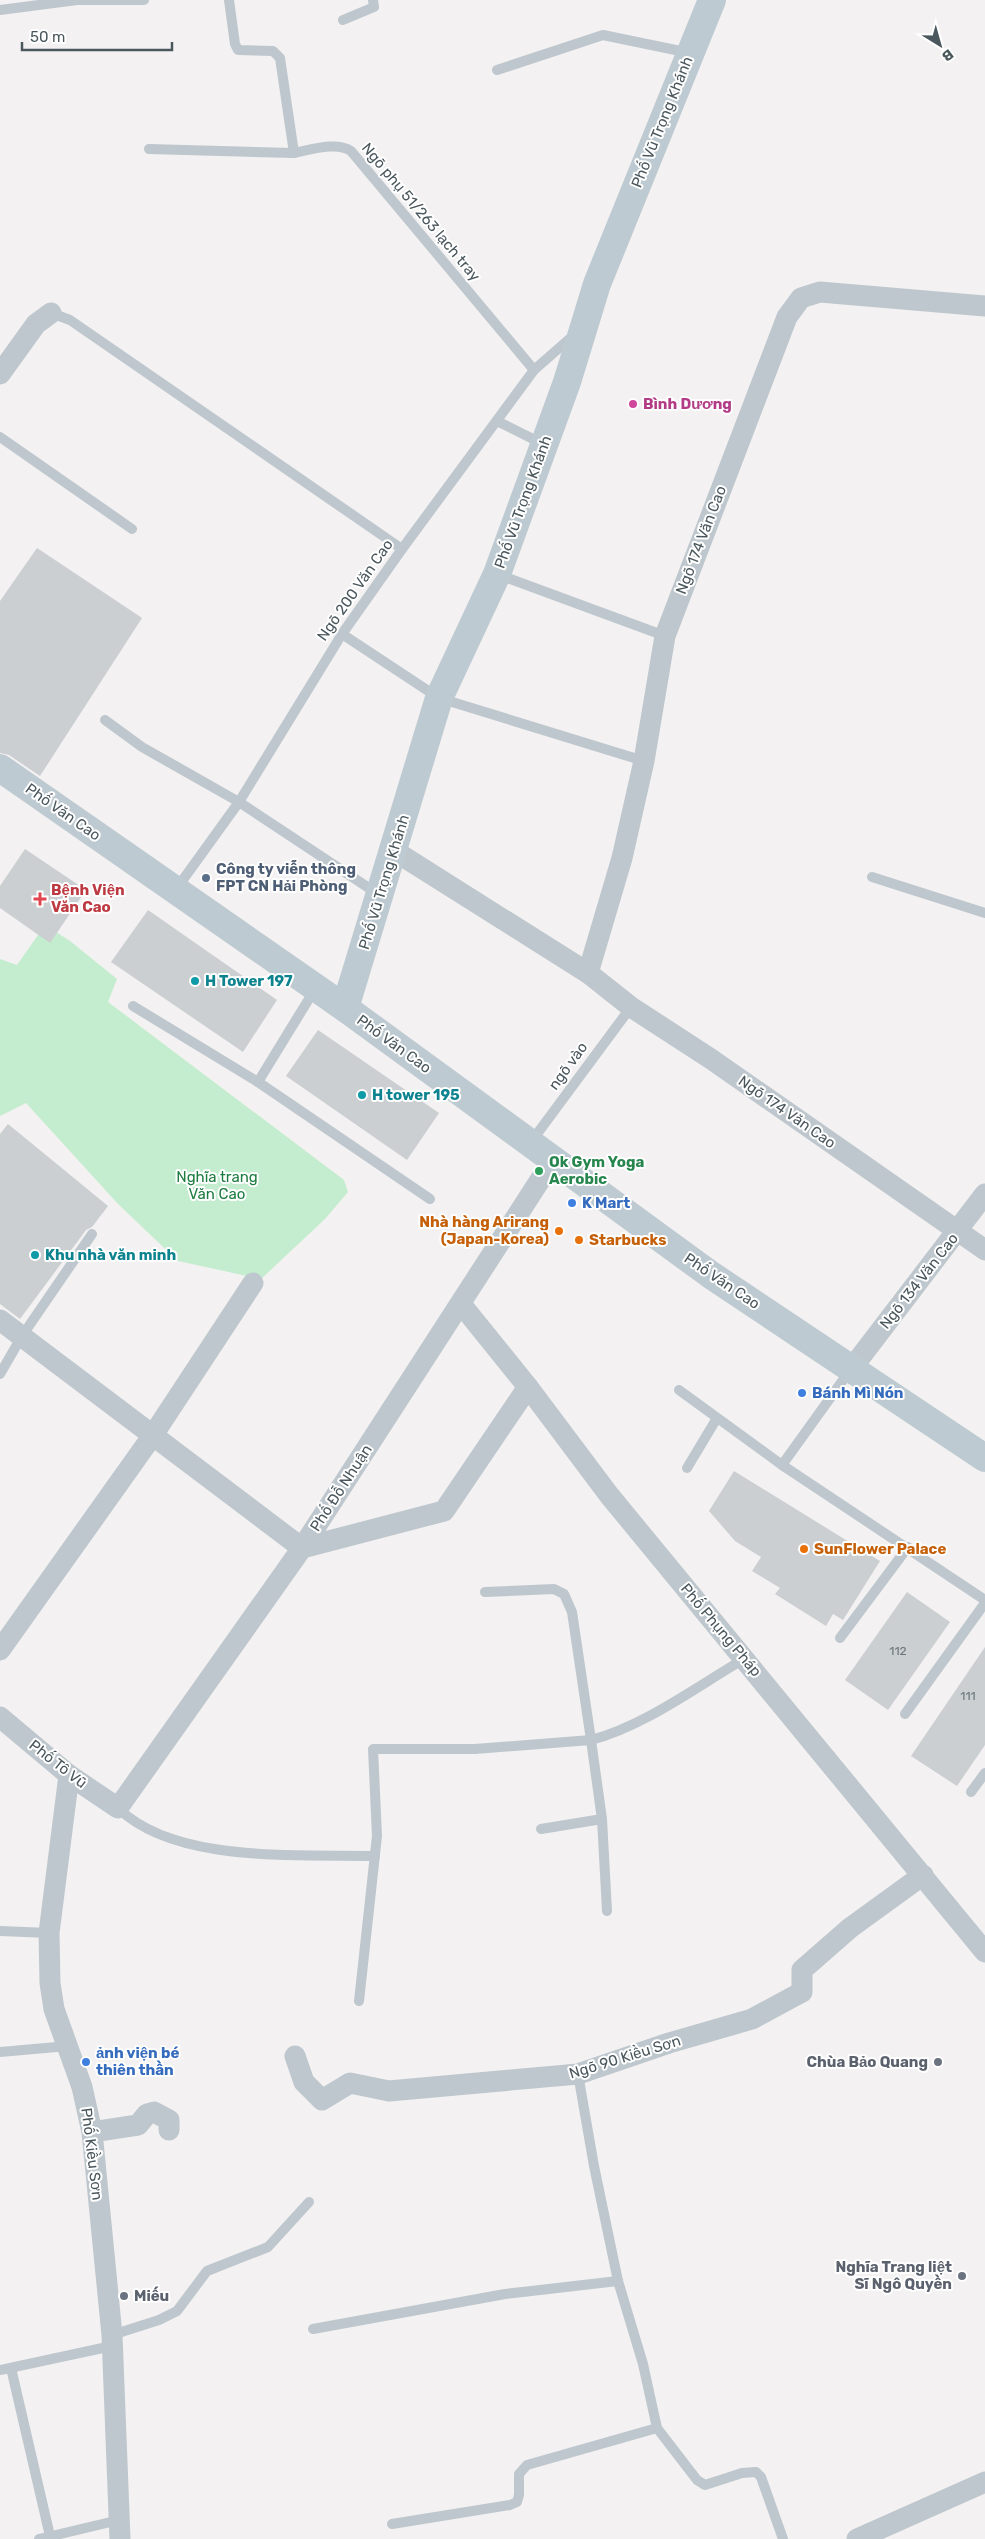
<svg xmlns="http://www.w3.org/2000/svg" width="985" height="2539" font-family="Rubik,sans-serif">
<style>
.green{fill:#c3edce}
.building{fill:#cbcfd2}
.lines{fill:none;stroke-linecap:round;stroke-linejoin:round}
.lane{stroke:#bec7cd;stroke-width:10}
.street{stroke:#bec7cd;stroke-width:21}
.secondary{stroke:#becad1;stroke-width:28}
.hotel-dot{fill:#d1479c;stroke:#fff;stroke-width:2}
.service-dot{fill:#5c6f8a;stroke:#fff;stroke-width:2}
.health-dot{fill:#e0444e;stroke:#fff;stroke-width:2}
.culture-dot{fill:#0f9aa8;stroke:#fff;stroke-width:2}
.leisure-dot{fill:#2e9e5b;stroke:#fff;stroke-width:2}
.shop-dot{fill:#3f7fe0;stroke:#fff;stroke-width:2}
.food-dot{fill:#e8710a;stroke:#fff;stroke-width:2}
.worship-dot{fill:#6b7280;stroke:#fff;stroke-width:2}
.labels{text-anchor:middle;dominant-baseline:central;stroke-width:4;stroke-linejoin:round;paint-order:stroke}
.number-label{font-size:12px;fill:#6a757a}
.street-label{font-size:15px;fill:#4a575d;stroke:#fff}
.hotel-label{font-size:15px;font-weight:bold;fill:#b23c85;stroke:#fff;text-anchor:start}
.service-label{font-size:15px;font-weight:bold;fill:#4e5e75;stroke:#fff;text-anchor:start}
.health-label{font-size:15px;font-weight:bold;fill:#be3a42;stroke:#fff;text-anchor:start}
.culture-label{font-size:15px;font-weight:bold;fill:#0d838f;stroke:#fff;text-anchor:start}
.leisure-label{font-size:15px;font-weight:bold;fill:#27864d;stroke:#fff;text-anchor:start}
.park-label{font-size:15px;fill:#1e7c40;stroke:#fff}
.shop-label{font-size:15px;font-weight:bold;fill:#366cbe;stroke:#fff;text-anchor:start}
.food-label{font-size:15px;font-weight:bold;fill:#c56008;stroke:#fff;text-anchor:start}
.worship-label{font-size:15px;font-weight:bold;fill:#5b616d;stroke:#fff;text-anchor:end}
</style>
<rect width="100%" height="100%" fill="#f3f1f1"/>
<path class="green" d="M45 925 70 941 117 979 108 1002 344 1180 348 1192 325 1219 261 1279 178 1261 119 1205 26 1103 0 1116V959L17 965Z"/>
<g class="building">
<path d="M37 548 142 618 40 776 9 755 0 753V601Z"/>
<path d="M25 849 86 890 50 943 0 908V886Z"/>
<path d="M148 910 277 1000 243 1052 111 962Z"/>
<path d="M318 1030 439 1113 407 1160 286 1076Z"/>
<path d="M8 1124 108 1206 92 1227 86 1230 20 1319 0 1304V1134Z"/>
<path d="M734 1471 880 1561 843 1620 833 1614 826 1626 775 1594 780 1588 752 1571 761 1557 735 1541 709 1511Z"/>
<path d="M907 1592 950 1622 888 1710 845 1680Z"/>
<path d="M985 1647V1745L957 1786 911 1756Z"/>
</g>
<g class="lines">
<g class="lane">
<path d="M229 0 235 44 238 50 273 51 280 58 294 153C310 150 337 141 351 151L534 370"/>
<path d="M0 10 77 0H144"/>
<path d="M343 20 374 7 373 0"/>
<path d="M497 70 603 35 690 53"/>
<path d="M149 149 294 153"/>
<path d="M51 313 70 320 402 549"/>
<path d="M497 421 543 444"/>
<path d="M0 437 132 529"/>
<path d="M497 574 665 636"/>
<path d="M342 634 439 698 644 761"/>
<path d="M105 720 142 747 239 802 378 894"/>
<path d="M872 877 985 913"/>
<path d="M177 888 239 802 342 634 402 549 534 370 574 335"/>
<path d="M315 989 258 1082 430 1199"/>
<path d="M133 1006 258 1082"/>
<path d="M531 1142 631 1007"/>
<path d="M0 1374 22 1336 92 1234"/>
<path d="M679 1390 782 1465 985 1600"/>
<path d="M782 1465 851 1369"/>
<path d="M687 1468 717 1418"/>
<path d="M485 1592 554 1589 564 1594 572 1612 591 1740C644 1726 696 1687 744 1659"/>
<path d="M840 1638 908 1547"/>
<path d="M905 1714 985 1603"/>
<path d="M971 1792 985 1773"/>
<path d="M118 1808C175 1864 299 1854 375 1856"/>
<path d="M541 1829 602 1819"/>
<path d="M0 1931 49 1933"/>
<path d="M359 2001 377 1836 373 1749H475L591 1740 602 1819 607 1911"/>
<path d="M0 2052 68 2046"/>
<path d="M313 2329 505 2294 618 2281"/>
<path d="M112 2335 159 2320 177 2311 207 2271 268 2247 309 2202"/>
<path d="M11 2368 50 2536"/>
<path d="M0 2370 112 2346"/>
<path d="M657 2428 697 2480 705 2485 742 2473 756 2472 761 2477 783 2539"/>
<path d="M392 2524 510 2505 517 2502 519 2495V2474L527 2465 657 2428 643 2364 618 2281 594 2166 578 2074"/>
<path d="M39 2539 119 2520"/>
</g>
<g class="street">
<path d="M0 374 36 324 51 313"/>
<path d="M393 850 588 973 631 1007 711 1059 985 1250"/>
<path d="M588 973 622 858 644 761 665 636 787 317 801 298 820 292 985 306"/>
<path d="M461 1304 528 1387 609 1495 985 1952"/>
<path d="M0 1320 302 1548 444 1511 528 1387"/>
<path d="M852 1368 985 1194"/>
<path d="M0 1650 153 1435 253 1283"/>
<path d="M0 1717 69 1775 118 1808 302 1548 553 1160"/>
<path d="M69 1775 49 1933 50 1983 54 2009 82 2087 92 2132 112 2335 120 2539"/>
<path d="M295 2056 304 2082 322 2100 350 2083 389 2091 578 2074 669 2043 752 2019 802 1992V1970L850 1928 923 1875"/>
<path d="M92 2132 138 2125 147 2114 154 2112 169 2120V2130"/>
<path d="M857 2539 985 2482"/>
</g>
<g class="secondary">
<path d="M0 768 345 1008 711 1275 985 1458"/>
<path d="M345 1008 439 698 497 574 567 382 597 284 712 0"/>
</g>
</g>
<circle class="hotel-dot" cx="633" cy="404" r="5"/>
<circle class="service-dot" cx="206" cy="878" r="5"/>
<path class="health-dot" d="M37.5 891.5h5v5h5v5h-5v5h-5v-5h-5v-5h5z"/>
<g class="culture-dot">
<circle cx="195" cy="981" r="5"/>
<circle cx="362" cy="1095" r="5"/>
<circle cx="35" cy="1255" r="5"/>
</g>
<circle class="leisure-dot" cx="539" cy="1171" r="5"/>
<g class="shop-dot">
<circle cx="572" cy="1203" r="5"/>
<circle cx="802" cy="1393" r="5"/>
<circle cx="86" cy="2062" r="5"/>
</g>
<g class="food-dot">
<circle cx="559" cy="1231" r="5"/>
<circle cx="579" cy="1240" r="5"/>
<circle cx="804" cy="1549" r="5"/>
</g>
<g class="worship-dot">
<circle cx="938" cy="2062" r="5"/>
<circle cx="962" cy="2276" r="5"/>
<circle cx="124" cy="2296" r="5"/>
</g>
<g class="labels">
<g class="number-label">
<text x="898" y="1651">112</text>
<text x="968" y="1696">111</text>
</g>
<g class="street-label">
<text transform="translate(662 122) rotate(-68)">Phố Vũ Trọng Khánh</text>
<text transform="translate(421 212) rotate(50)">Ngõ phụ 51/263 lạch tray</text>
<text transform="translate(523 502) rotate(-70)">Phố Vũ Trọng Khánh</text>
<text transform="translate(701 540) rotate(-69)">Ngõ 174 Văn Cao</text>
<text transform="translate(355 590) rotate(-55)">Ngõ 200 Văn Cao</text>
<text transform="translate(63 812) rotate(35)">Phố Văn Cao</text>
<text transform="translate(384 882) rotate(-73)">Phố Vũ Trọng Khánh</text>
<text transform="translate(394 1044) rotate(36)">Phố Văn Cao</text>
<text transform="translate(568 1066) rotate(-54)">ngõ vào</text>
<text transform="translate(787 1112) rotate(35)">Ngõ 174 Văn Cao</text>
<text transform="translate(722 1281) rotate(34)">Phố Văn Cao</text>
<text transform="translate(919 1281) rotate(-52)">Ngõ 134 Văn Cao</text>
<text transform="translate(341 1488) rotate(-57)">Phố Đỗ Nhuận</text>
<text transform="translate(721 1630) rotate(50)">Phố Phụng Pháp</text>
<text transform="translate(58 1764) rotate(38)">Phố Tô Vũ</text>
<text transform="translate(625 2057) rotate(-17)">Ngõ 90 Kiều Sơn</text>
<text transform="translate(92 2154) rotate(83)">Phố Kiều Sơn</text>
</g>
<g class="hotel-label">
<text x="643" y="404">Bình Dương</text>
</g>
<g class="service-label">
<text x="216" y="869">Công ty viễn thông<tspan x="216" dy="17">FPT CN Hải Phòng</tspan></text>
</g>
<g class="health-label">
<text x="51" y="890">Bệnh Viện<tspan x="51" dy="17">Văn Cao</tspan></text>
</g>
<g class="culture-label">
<text x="205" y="981">H Tower 197</text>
<text x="372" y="1095">H tower 195</text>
<text x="45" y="1255">Khu nhà văn minh</text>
</g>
<g class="leisure-label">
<text x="549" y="1162">Ok Gym Yoga<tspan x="549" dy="17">Aerobic</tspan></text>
</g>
<g class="park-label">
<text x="217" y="1177">Nghĩa trang<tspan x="217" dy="17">Văn Cao</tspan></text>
</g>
<g class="shop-label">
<text x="582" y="1203">K Mart</text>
<text x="812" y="1393">Bánh Mì Nón</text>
<text x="96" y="2053">ảnh viện bé<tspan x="96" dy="17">thiên thần</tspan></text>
</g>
<g class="food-label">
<text x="549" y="1222" text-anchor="end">Nhà hàng Arirang<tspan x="549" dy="17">(Japan-Korea)</tspan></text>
<text x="589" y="1240">Starbucks</text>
<text x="814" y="1549">SunFlower Palace</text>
</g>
<g class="worship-label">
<text x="928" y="2062">Chùa Bảo Quang</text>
<text x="952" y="2267">Nghĩa Trang liệt<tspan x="952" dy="17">Sĩ Ngô Quyền</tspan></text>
<text x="134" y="2296" text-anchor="start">Miếu</text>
</g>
</g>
<g transform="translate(940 45) rotate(143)" stroke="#ffffff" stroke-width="4" paint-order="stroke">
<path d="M0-4L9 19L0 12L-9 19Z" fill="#4a575d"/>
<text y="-8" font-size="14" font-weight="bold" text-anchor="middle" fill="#4a575d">B</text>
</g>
<path d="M22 42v8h150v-8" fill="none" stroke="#4a575d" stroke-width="2.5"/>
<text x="30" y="42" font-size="15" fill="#4a575d" stroke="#ffffff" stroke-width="4" paint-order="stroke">50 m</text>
</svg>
